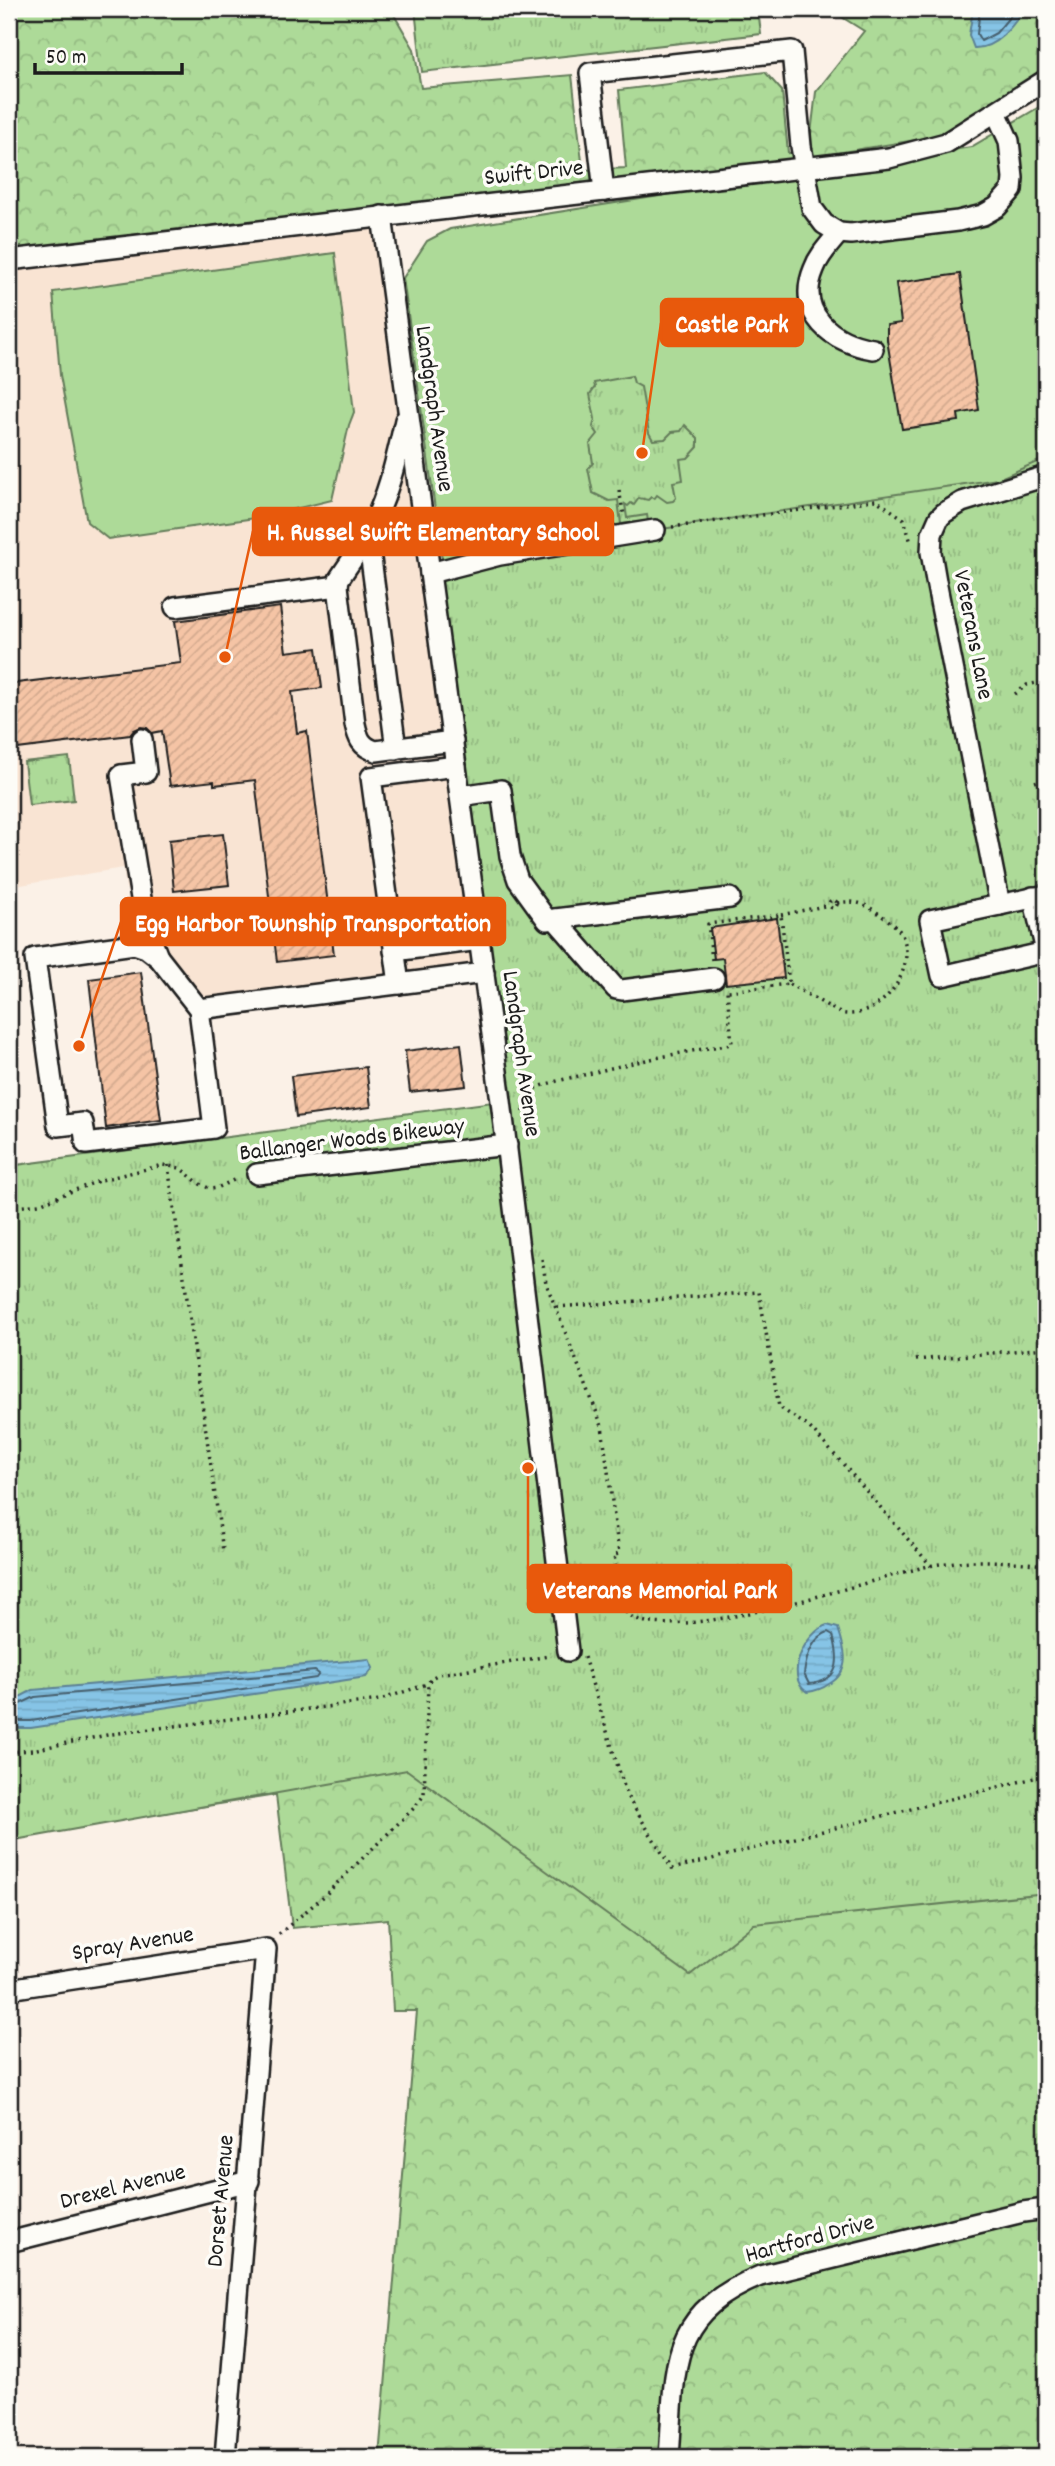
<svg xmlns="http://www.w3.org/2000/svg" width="1055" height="2466" font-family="Dekko,sans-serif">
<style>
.built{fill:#f9e4d3}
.green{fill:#adda98;stroke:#647b5a;stroke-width:2}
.forest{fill:url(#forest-crowns);stroke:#647b5a;stroke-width:2}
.park{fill:url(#park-tufts);stroke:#647b5a;stroke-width:2}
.water{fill:url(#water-rules);stroke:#5c8195;stroke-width:2}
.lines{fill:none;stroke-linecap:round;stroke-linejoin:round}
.shore{stroke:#465f6d;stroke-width:2}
.building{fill:url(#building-hatch);stroke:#1c1c1c;stroke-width:2}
.minor-casing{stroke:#1c1c1c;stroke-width:24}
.path{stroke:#1c1c1c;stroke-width:3.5;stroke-dasharray:2 5;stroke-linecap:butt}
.minor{stroke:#fdfcf7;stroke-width:19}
.labels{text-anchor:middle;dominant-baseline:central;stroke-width:7;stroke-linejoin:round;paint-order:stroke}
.street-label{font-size:24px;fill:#1c1c1c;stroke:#fdfcf7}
.leader{fill:none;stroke:#e8590c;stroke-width:2.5}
.callout-dot{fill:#e8590c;stroke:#fdfcf7;stroke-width:2.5}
.callout{fill:#e8590c;stroke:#e8590c;stroke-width:2.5}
.callout-label{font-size:26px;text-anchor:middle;font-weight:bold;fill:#fff}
</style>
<defs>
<pattern id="forest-crowns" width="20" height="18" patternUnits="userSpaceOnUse" patternTransform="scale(1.75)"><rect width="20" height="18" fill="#adda98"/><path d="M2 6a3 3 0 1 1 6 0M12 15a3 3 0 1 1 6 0" fill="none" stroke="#94ba82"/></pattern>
<pattern id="park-tufts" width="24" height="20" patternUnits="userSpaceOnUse" patternTransform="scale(1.75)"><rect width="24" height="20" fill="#adda98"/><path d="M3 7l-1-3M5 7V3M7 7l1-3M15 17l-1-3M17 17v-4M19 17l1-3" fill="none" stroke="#94ba82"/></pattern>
<pattern id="water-rules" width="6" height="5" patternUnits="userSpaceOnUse" patternTransform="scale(1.75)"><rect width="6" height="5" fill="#86c4e6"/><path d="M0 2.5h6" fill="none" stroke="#73a8c5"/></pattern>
<pattern id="building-hatch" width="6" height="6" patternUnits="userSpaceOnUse" patternTransform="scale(1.75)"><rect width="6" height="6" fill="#f5c4a5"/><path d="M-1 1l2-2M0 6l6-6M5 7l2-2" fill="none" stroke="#d1a88d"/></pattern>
</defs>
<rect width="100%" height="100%" fill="#fbf1e7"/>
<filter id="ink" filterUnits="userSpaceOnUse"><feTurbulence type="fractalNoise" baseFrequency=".0143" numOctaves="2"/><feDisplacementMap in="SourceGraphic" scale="14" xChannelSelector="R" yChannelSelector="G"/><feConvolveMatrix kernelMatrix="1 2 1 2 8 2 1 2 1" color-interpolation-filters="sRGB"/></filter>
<g filter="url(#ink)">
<path class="built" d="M382 216 484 973 199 1009 145 923 126 888 123 868 9 887V260Z"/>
<g class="green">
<path d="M1046 103V463L990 490 443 567 403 278 427 241 450 229 971 147Z"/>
<path d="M335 253 354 412 349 425 332 500 262 517 108 539 87 522 60 375 53 292Z"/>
</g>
<g class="forest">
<path d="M9 9H394L393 13 414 49 421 88 572 75 583 170 626 168 619 90 765 72 782 91 788 153 809 150 816 92 864 31 829 9H1046V84L983 129 721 172 9 251Z"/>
<path d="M9 1488 1046 1573V2457H379L417 2011H393L388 1919 292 1928 276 1795 9 1837Z"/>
</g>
<g class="park">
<path d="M415 9H758L761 34 422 72Z"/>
<path d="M632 376 634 383 641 387 649 433 653 440 665 439 672 432 681 431 685 425 698 438V447L688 458 680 459 683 480 673 482 676 498 673 501 667 502 657 495 654 499 651 497 648 500 639 498 634 505 631 503 628 506 625 504 627 518 647 515 648 521 621 524 618 500 609 501 593 493 588 468 593 463 590 444 598 434 593 427 595 419 590 394 595 387 594 383Z"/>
<path d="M1046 458V1893L754 1924 690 1975 407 1770 9 1841V1166L501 1101 430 573 655 530 998 479Z"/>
<path d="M69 757 74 800 29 805 24 762Z"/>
</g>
<g class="water">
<path d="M973 9H1024C1013 26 996 49 974 48L969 35Z"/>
<path d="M827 1625 838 1628C845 1649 852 1671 829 1684 822 1689 816 1691 807 1692 783 1676 806 1632 827 1625Z"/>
<path d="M369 1659 373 1668 366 1677 31 1728H11L9 1712 14 1700 33 1690Z"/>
</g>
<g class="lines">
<g class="shore">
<path d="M980 9 977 34 981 41 996 33 1016 9"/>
<path d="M828 1632 833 1635C840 1660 841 1681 809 1684L804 1674C806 1658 812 1638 828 1632Z"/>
<path d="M9 1712 15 1711 20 1704 35 1697 315 1671 319 1674 316 1678 31 1721H9"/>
</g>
</g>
<g class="building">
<path d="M960 274 979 410 958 414 959 421 902 429 887 340V325L901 323 896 283Z"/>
<path d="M280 607 286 652 317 648 322 688 292 692 297 733 307 731 334 955 277 962 255 780 214 785V781L170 786 162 731 152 733 147 728 141 727 134 730 130 735 9 750V684L181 663 175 621Z"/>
<path d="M223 834 229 885 174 891 169 840Z"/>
<path d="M777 918 784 978 726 984 723 958 714 959 710 928Z"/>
<path d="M141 972 161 1120 106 1128 89 979Z"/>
<path d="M461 1044 466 1086 410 1092 405 1051Z"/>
<path d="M366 1067 371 1107 296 1117 291 1076Z"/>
</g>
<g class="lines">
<defs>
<g id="minor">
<path d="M604 191 590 73 792 51 801 146 812 208 824 224 839 233 851 234 958 221 983 215 997 207 1012 190 1013 178 1009 141 996 112"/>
<path d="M382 216 501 1101 568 1651"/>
<path d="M839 233C830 244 819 255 814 269 795 314 833 343 873 349"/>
<path d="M9 260 889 158 946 143 1046 80"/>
<path d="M405 420C396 461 387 501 366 538 358 552 348 565 339 579L338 586 355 724C358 738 361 747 376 751L453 741"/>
<path d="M368 536 396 749"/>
<path d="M430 573 500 555 655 530"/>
<path d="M175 607 338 586"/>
<path d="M142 739 146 772 121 775 145 923 158 957"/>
<path d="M460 796 501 790 510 856 518 880 547 920 730 898"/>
<path d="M1046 895 930 920 942 976 1046 952 1042 934 1046 933"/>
<path d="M1033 897 1042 934"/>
<path d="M1000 905 936 581 931 552 932 534 939 518 944 513 962 502 1046 476"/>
<path d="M555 919 616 989 622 990 714 978"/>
<path d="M134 944 146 948 159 958 199 1009 214 1128 86 1144 83 1123 58 1126 35 958Z"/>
<path d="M394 951 480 940"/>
<path d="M399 984 371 777 456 766"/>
<path d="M199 1009 484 973"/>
<path d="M257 1174 507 1145"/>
<path d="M9 1989 266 1949 225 2457"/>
<path d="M9 2242 249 2181"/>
<path d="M669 2457C676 2369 665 2315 760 2276L1023 2212 1046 2209"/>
</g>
</defs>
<use href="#minor" class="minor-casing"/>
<g class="path">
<path d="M619 490 624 516"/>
<path d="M672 527 876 500 904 519 911 543"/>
<path d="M1015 694 1027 685 1046 681"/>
<path d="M1035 782 1046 778"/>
<circle cx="833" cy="904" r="4"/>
<path d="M781 915 829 905"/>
<path d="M712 960 708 924 781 915 789 984 728 991"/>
<path d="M789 984 840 1013C879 1022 919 970 902 935 897 925 886 919 878 913 864 903 854 900 837 903"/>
<path d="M523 1112C524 1103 526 1094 535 1089 551 1081 571 1078 588 1074 636 1061 684 1052 732 1044L727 991"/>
<path d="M168 1165 223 1551"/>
<path d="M9 1208 39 1204 101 1180 163 1165 180 1168 200 1184 211 1189 217 1188 238 1178"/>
<path d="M542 1259 546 1283 602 1426 619 1554 614 1555C617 1573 614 1603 629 1615 673 1648 873 1578 929 1566 967 1558 1008 1561 1046 1565"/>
<path d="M557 1307 759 1292 779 1407 809 1427 843 1464 931 1566"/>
<path d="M916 1360 1046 1348"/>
<path d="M584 1657 627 1796 672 1869 1046 1775"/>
<path d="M9 1752 32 1750 112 1734 380 1700 427 1684"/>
<path d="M279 1934 324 1896 415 1807 424 1795 428 1684 431 1678 439 1674 549 1656"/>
</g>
<use href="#minor" class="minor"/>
</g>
</g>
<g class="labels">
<g class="street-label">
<text transform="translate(534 174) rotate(-6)">Swift Drive</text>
<text transform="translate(433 409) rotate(82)">Landgraph Avenue</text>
<text transform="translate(972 635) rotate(79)">Veterans Lane</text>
<text transform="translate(520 1054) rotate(82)">Landgraph Avenue</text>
<text transform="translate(352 1141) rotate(-7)">Ballanger Woods Bikeway</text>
<text transform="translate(133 1945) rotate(-9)">Spray Avenue</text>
<text transform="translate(123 2188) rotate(-14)">Drexel Avenue</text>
<text transform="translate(222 2201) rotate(-85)">Dorset Avenue</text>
<text transform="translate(810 2240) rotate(-15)">Hartford Drive</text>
</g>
</g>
<path class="leader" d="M642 453L661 323M225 657L253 531M79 1046L121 922M528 1468L528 1589"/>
<g class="callout-dot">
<circle cx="642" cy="453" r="7"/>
<circle cx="225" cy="657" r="7"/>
<circle cx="79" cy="1046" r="7"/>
<circle cx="528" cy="1468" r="7"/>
</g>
<g class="callout">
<rect x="661" y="299" width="142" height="47" rx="7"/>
<rect x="253" y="508" width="360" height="47" rx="7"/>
<rect x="121" y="898" width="384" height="47" rx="7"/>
<rect x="528" y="1565" width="263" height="47" rx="7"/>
</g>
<g class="callout-label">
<text x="732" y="332">Castle Park</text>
<text x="433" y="540">H. Russel Swift Elementary School</text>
<text x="313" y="931">Egg Harbor Township Transportation</text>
<text x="660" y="1598">Veterans Memorial Park</text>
</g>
<rect width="1055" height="2466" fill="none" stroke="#fdfcf7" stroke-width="35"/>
<rect x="18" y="18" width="1020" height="2431" fill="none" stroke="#1c1c1c" stroke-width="2.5" filter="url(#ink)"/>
<path d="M35 63v10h147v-10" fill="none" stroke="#1c1c1c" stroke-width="3.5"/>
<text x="46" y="63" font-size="21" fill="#1c1c1c" stroke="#fdfcf7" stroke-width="5" paint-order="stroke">50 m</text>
</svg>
